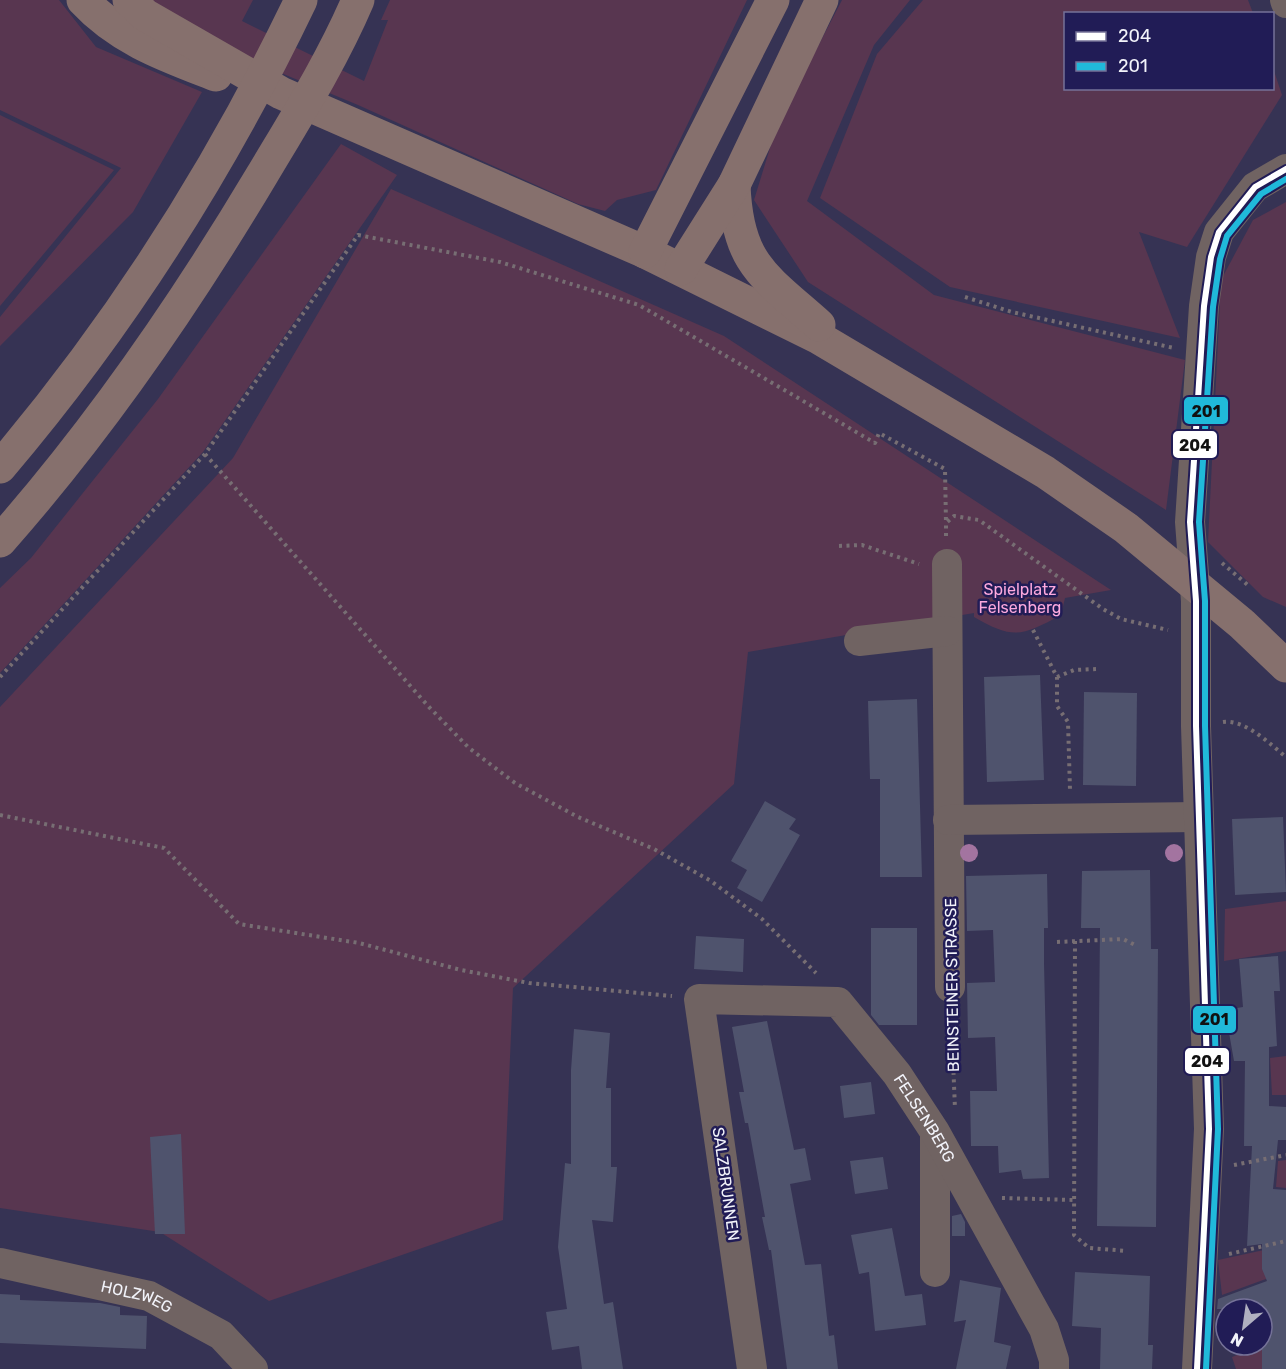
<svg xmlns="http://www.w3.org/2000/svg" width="1286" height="1369" font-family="Rubik,sans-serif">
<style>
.green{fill:#583650}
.building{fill:#4f536d}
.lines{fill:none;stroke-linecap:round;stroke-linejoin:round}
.path{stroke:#776e73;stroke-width:4;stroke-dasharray:3 4.5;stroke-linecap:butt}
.minor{stroke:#706362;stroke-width:30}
.highway{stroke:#86706d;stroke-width:33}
.bus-1-casing{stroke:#211c56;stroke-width:10}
.bus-2-casing{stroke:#211c56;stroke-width:10}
.bus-1{stroke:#fff;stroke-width:6}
.bus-2{stroke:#20b9da;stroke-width:6}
.tree{fill:#a374a0}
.labels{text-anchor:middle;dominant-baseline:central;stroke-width:5;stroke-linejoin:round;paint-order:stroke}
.park-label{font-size:16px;fill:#fda9de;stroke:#211c56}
.street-label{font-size:16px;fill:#f2f3fa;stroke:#211c56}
.line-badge{stroke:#211c56;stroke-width:2}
.pale-badge-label{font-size:16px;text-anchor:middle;font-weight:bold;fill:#111}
</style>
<rect width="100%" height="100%" fill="#363354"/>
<g class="green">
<path d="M0 0H59L96 47 202 92 133 212 0 346V317L121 168 0 110Z"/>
<path d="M140 0H253L242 21 364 81 388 20H381L390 0H747L656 190 617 200 605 211 578 204 358 105 226 50Z"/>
<path d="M842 0H910L874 45 807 201 934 295 1185 360 1166 510 808 282 754 200 777 125Z"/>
<path d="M923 0H1248L1253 13 1066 14V88H1272L1273 68 1282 95 1187 247 1139 232 1180 338 950 287 820 198 877 54Z"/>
<path d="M0 115 114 170 0 306Z"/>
<path d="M341 144 397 175 203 452 0 673V588L31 558 158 399Z"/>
<path d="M391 189 724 336 1111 590 1065 598 1061 615C1022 636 1014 640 974 617V613L748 652 734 784 513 988 503 1220 269 1301 160 1232 0 1208V707L233 458Z"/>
<path d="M1286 202V607L1263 597 1208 542 1221 280 1253 220Z"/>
<path d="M1286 901V951L1224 961 1225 909Z"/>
<path d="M1286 1056V1095H1272L1270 1058Z"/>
<path d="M1286 1160V1188L1276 1187 1278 1161Z"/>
<path d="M1278 1247 1285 1272 1222 1295 1218 1260Z"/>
<path d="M1286 1336 1281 1369H1236L1232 1357Z"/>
</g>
<g class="building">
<path d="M1040 675 1044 780 987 782 984 677Z"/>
<path d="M1084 692 1137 693 1136 786 1083 785Z"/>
<path d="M917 699 922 877H880V779H870L868 701Z"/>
<path d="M765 801 796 819 789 829 800 835 762 902 737 888 747 870 731 861Z"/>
<path d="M1283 817 1286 892 1235 895 1232 819Z"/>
<path d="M1150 870 1151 949H1158L1156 1227 1097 1226 1100 928H1081L1082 871Z"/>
<path d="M1047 874 1048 928H1044V963L1049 1178 1023 1179 1021 1170 999 1173 998 1146H971L970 1091H997L995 1037 968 1038 967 983 995 982 993 930 967 931 966 876Z"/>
<path d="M871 928H917V1025H879L871 1015Z"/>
<path d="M696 936 744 939 743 972 694 969Z"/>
<path d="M1278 956 1280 991H1274L1277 1046 1269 1047V1106L1286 1107V1140H1278L1273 1189 1286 1190V1369H1262V1309H1217L1218 1299 1267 1281 1262 1269V1244L1247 1246 1252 1146H1244L1245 1061H1234L1225 1010 1243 1007 1239 959Z"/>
<path d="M767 1021 794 1150 805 1148 811 1180 790 1184 805 1265 821 1264 829 1336 834 1335 838 1369H787L771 1250H769L762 1217H765L748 1123H745L739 1092H744L732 1027Z"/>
<path d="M574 1029 610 1033 606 1088H611V1167H617L613 1222 592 1220 604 1304 613 1302 623 1369H582L579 1346 552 1350 546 1312 567 1309 558 1247 565 1163 571 1164V1070Z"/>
<path d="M871 1082 875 1114 844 1118 840 1086Z"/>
<path d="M181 1134 185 1234H155L150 1137Z"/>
<path d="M883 1157 888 1189 855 1194 850 1161Z"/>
<path d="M961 1214 965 1222V1236H952V1216Z"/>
<path d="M892 1228 905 1296 922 1294 926 1325 875 1331 869 1272 859 1274 851 1235Z"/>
<path d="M1075 1272 1150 1276 1148 1345H1153L1152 1369H1100L1101 1328 1072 1326Z"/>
<path d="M960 1280 1001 1288 994 1342 1011 1346 1006 1369H956L966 1320 954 1322Z"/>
<path d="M0 1294 20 1295V1300L100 1303 120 1307V1315L147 1316 146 1349 0 1343Z"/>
</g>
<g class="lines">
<g class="path">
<path d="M965 297 1012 312 1174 348"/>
<path d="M205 454 429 707 469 748 515 783 578 817 654 849 711 881 762 919 816 973"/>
<path d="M946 536V523L954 516 979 520 1103 609 1121 619 1168 630"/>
<path d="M839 546 862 545 919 564"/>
<path d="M1222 563 1249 586"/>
<path d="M1033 630 1057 677V706L1068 722 1070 790"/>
<path d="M0 677 205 454 358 235 500 262 639 305 875 443 879 433 945 469 946 523"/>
<path d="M1057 677 1074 670 1096 669"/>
<path d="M1223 722C1245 719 1270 744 1286 757"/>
<path d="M0 815 164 848 239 924 359 943 461 970 529 983 672 996"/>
<path d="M1075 941 1074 1235 1089 1248 1127 1251"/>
<path d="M1057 942 1123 939 1135 945"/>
<path d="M951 1012 955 1109"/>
<path d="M1234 1165 1286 1155"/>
<path d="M1002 1198 1074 1200"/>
<path d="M1229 1254 1286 1241"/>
</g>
<g class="minor">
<path d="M1285 0 1286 3"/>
<path d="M947 564 950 987"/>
<path d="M859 641 947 631"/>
<path d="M948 820 1198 817"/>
<path id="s1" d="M0 1263 149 1296 221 1335 253 1369"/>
<path d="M935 1272V1134"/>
<path id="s2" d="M752 1369 699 999 838 1002 897 1074 935 1132 1044 1329 1054 1360V1369"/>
<path d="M1197 1369 1209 1129 1196 726V601L1190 522 1204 306 1211 257 1219 232 1255 187 1286 169"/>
</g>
<g class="highway">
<path d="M83 0C120 40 167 56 216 75"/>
<path d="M129 0 145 15 281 93 645 252 819 338 1045 472 1126 528 1242 624 1286 666"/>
<path d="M734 185C737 264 764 276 819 325"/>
<path d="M645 252 773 0"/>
<path d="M681 269 734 185 822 0"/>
<path d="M0 467C120 326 221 167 301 0"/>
<path d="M0 541C100 428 185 304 262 175 296 118 332 61 358 0"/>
</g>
<defs>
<path id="bus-1" d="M1197 1369 1209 1129 1196 726V601L1190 522 1204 306 1211 257 1219 232 1255 187 1286 169"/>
<path id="bus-2" d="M1206 1369 1218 1129 1205 726V601L1199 522 1213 307 1220 259 1227 236 1261 194 1286 179"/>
</defs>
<use href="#bus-1" class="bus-1-casing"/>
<use href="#bus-2" class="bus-2-casing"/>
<use href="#bus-1" class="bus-1"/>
<use href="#bus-2" class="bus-2"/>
</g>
<g class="tree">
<circle cx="969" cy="853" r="9"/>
<circle cx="1174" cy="853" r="9"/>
</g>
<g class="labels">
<g class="park-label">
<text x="1020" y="589">Spielplatz<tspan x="1020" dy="18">Felsenberg</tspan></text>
</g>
<g class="street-label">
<text transform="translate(952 985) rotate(-91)">BEINSTEINER STRASSE</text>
<text stroke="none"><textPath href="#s2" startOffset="658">FELSENBERG</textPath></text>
<text transform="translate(726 1184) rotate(82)">SALZBRUNNEN</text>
<text stroke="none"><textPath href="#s1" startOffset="141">HOLZWEG</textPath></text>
</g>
</g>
<g class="line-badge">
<rect x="1183" y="396" width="46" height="29" rx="6" fill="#20b9da"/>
<rect x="1172" y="430" width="46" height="29" rx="6" fill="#fff"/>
<rect x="1192" y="1005" width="45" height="29" rx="6" fill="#20b9da"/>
<rect x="1184" y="1047" width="46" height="28" rx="6" fill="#fff"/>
</g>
<g class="pale-badge-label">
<text x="1206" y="417">201</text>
<text x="1195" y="451">204</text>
<text x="1214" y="1025">201</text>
<text x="1207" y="1067">204</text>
</g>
<rect x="1064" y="12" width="210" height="78" fill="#211c56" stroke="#757298" stroke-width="1.5"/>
<rect x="1076" y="32" width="30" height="9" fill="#ffffff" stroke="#757298" stroke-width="1.5"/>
<text x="1118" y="42" font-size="18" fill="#f2f3fa">204</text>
<rect x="1076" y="62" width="30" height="9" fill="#20b9da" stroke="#757298" stroke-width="1.5"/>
<text x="1118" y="72" font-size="18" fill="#f2f3fa">201</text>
<g transform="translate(1244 1327) rotate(209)"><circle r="28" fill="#211c56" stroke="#757298" stroke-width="1.5"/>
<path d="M0-4.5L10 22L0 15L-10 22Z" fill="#b0b0c0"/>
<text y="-9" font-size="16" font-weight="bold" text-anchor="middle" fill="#f2f3fa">N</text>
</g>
</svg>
